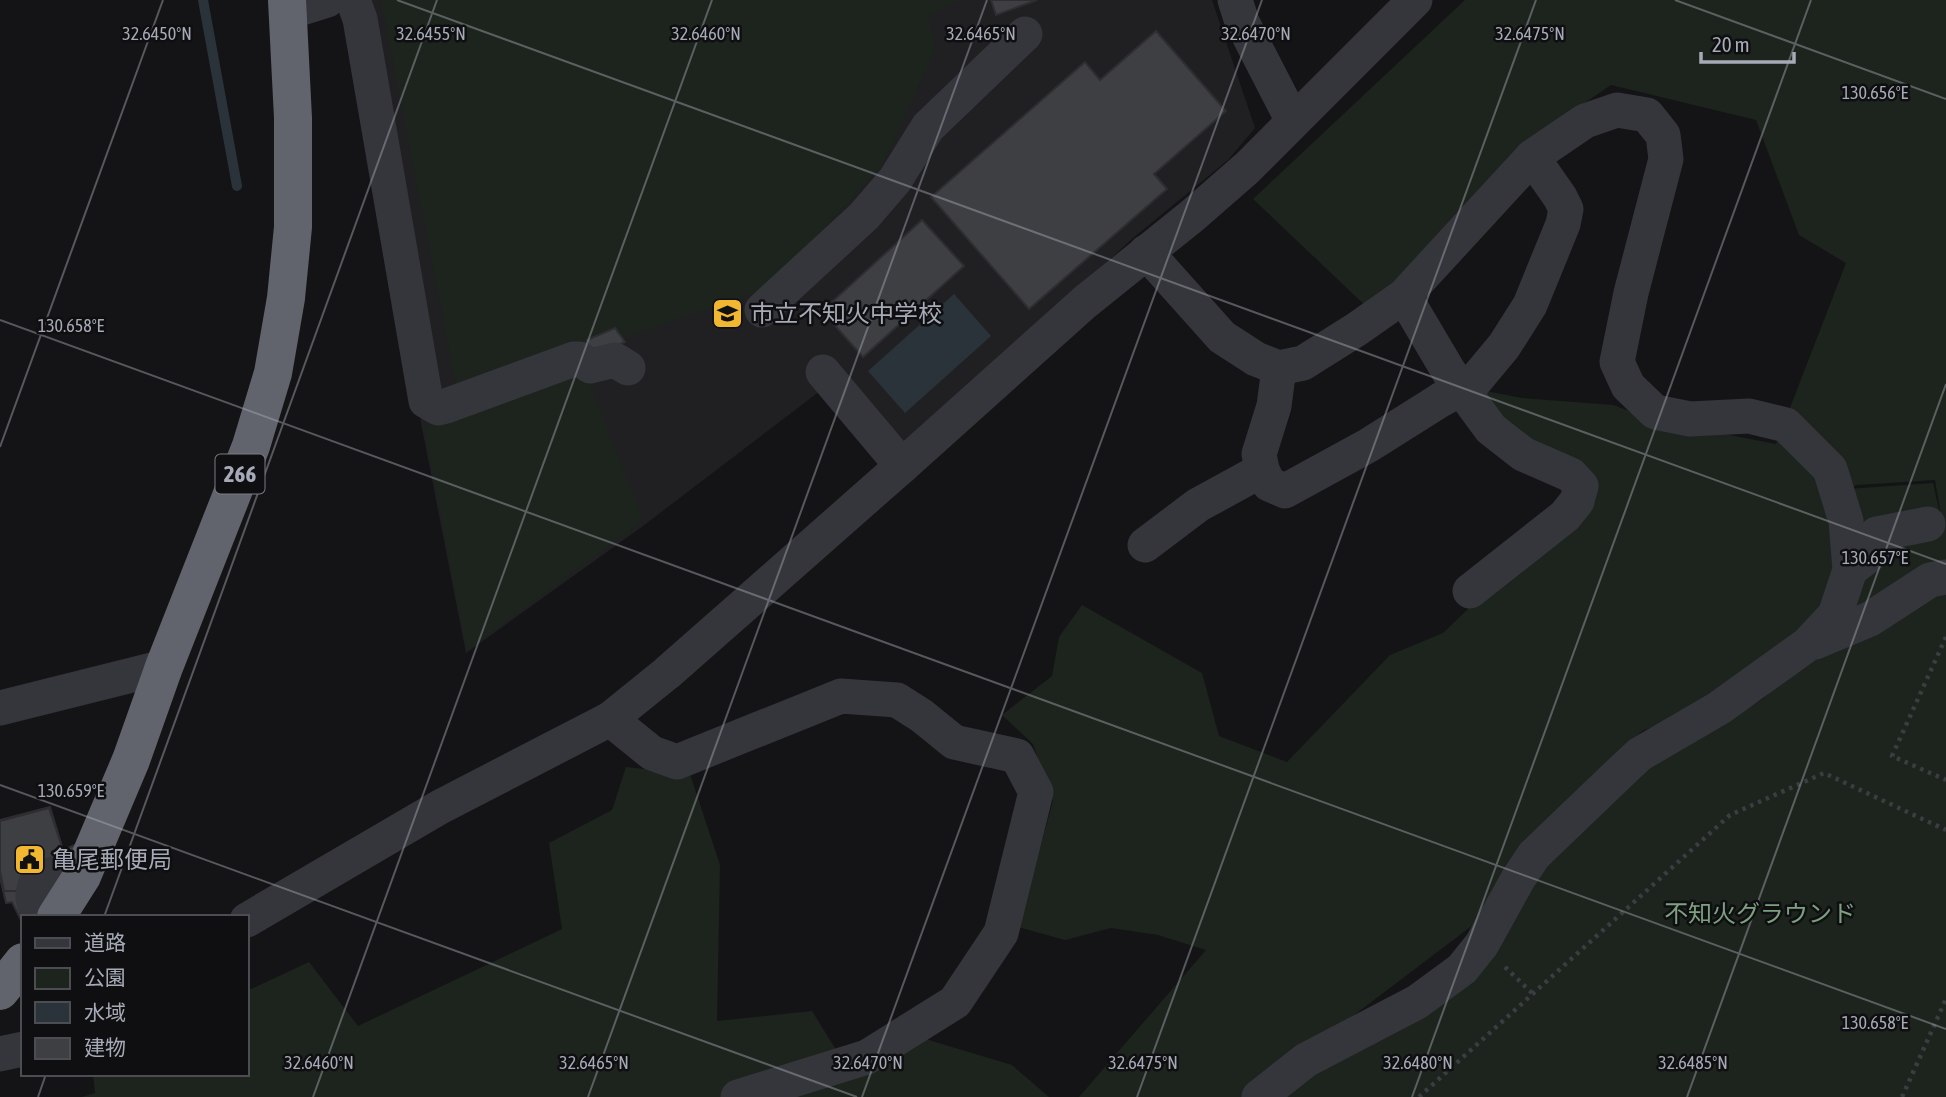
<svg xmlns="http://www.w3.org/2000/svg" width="1946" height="1097" font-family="'Asap Condensed','Noto Sans JP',sans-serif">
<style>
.built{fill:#202023}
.green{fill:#1c241d}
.water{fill:#2a323a}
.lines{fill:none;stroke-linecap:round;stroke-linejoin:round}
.stream{stroke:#2a323a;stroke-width:10}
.building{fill:#3e3f43;stroke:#2e2e32;stroke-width:2}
.path{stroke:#3b3d42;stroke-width:4.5;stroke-dasharray:3.5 5;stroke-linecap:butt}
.minor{stroke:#35363b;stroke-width:35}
.highway{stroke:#61646c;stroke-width:38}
.minor-bridge{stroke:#35363b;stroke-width:35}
.ticks{fill:none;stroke:#a6aab6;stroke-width:2;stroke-opacity:0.45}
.labels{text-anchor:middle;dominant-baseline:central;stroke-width:5;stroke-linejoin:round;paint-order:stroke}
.shield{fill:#0f0f11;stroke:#797c84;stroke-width:2}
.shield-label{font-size:23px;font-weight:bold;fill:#a6aab6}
.poi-label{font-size:24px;fill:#a6aab6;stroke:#0f0f11;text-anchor:start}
.park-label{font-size:24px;fill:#7da180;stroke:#0f0f11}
.ticks-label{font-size:18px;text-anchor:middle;fill:#a6aab6;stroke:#0f0f11;stroke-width:5;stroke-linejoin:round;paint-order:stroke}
</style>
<rect width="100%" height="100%" fill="#141416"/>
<path class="built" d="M346 0H1212L1255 128 1228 160 1133 238 888 464 824 388 643 526 466 653 422 428Z"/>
<g class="green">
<path d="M381 0H959L927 16 936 48 882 166 768 288 458 395Z"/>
<path d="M1465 0H1946V1097H1274L1388 1026 1534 875 1643 770 1763 699 1806 656 1841 613 1848 489 1933 483 1943 527 1935 480 1857 485 1832 493 1842 523 1826 606 1788 642 1678 717 1642 731 1524 840 1473 925 1246 1097H1079L1206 950 1158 935 1111 928 1065 940 1018 927 1053 801 1033 744 1002 715 1052 676 1059 637 1082 605 1202 673 1219 736 1287 762 1390 655 1443 633 1469 608 1541 552 1594 492 1491 412 1486 391 1522 398 1613 405 1657 421 1776 444 1846 263 1799 235 1756 120 1611 85 1514 151 1371 311 1253 199Z"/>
<path d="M583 367 643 520 467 651 424 427Z"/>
<path d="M626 767 690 774 720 865 717 1021 812 1011 851 1074 922 1038 1012 1065 1049 1097H82L95 1093 93 1074H247V991L309 962 358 1026 562 929 549 843 612 810Z"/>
</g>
<path class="water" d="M954 294 991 336 905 413 868 371Z"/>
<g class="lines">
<path class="stream" d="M203 0 237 186"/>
</g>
<g class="building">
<path d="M991 0H1037L996 15Z"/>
<path d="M1156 31 1226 111 1154 174 1167 189 1029 309 931 197 1085 62 1100 80Z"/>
<path d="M922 220 964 266 863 357 822 311Z"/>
<path d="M615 328 625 342 589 357 587 340Z"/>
<path d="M50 807 63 850 77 844 36 917H23V924L12 902 6 903 0 877V820Z"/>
<path d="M49 808 63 850 53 854 55 862 25 891H4L0 871V821Z"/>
</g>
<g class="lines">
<g class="path">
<path d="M1946 637 1892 756 1946 780"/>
<path d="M1505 967 1532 993"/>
<path d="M1419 1097 1730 815 1824 773 1946 830"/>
<path d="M1902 1097 1946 999"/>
</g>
<g class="minor">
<path d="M353 0 360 19 426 401 438 408 446 406 574 359H580L590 366 615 360 628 368"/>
<path d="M1235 0 1242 22 1293 121"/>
<path d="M289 12 327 0"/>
<path d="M1146 252 1222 337 1256 359 1279 368 1303 363 1357 329 1404 296 1532 157 1585 121 1617 110 1647 115 1663 135 1666 159 1631 293 1617 362 1628 386 1655 412 1690 419 1749 416 1786 425 1830 469 1846 521 1850 570 1835 615 1808 644 1719 708 1640 754 1627 766 1534 855 1518 879 1482 944 1462 969 1417 1002 1306 1060 1259 1097"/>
<path d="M1404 296 1449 372 1491 429 1523 454 1571 475 1581 486 1577 501 1565 516 1470 591"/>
<path d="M762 310 864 216 895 180 928 127 1025 34"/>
<path d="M1279 368 1274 406 1259 454 1262 470 1269 484 1285 491 1369 445 1442 399"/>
<path d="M823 372 902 466"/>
<path d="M1474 382 1504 346 1530 305 1563 224 1566 209 1560 197 1532 157"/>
<path d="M1145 545 1198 505 1262 470"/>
<path d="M1850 570 1872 553 1877 534 1928 524"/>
<path d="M1815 642 1870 619 1930 580 1946 577"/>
<path d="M0 708 164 667"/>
<path d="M610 719 652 753 677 762 841 696 897 700 922 716 954 742 1017 756 1036 792 1001 933 955 1002 867 1057 738 1097"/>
<path d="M39 917C34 904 30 896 36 883L53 874 82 876"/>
<path d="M247 920 440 807 610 719 667 673 902 466 1085 302 1192 216 1247 168 1415 0"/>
<path d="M0 1054 23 1049"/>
</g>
<g class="highway">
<path d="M56 917 82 876 131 760 164 667 251 446 273 373 286 298 293 227V118L287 0"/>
<path d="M0 991 23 962"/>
</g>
<path class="minor-bridge" d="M1442 399 1474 382"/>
</g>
<path class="ticks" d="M397 0 1946 564M1675 0 1946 99M0 320 1946 1029M0 447 163 0M0 785 857 1097M104 917 437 0M38 1097 46 1074M313 1097 712 0M588 1097 987 0M862 1097 1262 0M1137 1097 1536 0M1412 1097 1811 0M1687 1097 1946 384"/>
<defs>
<symbol id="school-square" viewBox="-11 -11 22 22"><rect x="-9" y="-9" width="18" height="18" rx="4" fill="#f1b731" stroke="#0f0f11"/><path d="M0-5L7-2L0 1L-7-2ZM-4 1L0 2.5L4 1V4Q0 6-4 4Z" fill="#111"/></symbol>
<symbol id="civic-square" viewBox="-11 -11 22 22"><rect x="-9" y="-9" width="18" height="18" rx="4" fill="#f1b731" stroke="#0f0f11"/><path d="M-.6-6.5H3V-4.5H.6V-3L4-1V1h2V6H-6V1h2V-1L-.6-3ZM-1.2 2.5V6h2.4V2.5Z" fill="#111"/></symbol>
</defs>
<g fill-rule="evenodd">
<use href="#school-square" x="710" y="296" width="35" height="35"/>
<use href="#civic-square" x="12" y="842" width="35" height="35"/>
</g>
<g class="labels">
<rect class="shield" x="215.5" y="454.5" width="49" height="39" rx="5"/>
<g class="shield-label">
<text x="240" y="474">266</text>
</g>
<g class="poi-label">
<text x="750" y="313">市立不知火中学校</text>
<text x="52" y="859">亀尾郵便局</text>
</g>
<g class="park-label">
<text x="1760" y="913">不知火グラウンド</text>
</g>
</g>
<g class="ticks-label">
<text x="157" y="40">32.6450°N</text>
<text x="431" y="40">32.6455°N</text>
<text x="706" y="40">32.6460°N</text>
<text x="981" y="40">32.6465°N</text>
<text x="1256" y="40">32.6470°N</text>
<text x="1530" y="40">32.6475°N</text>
<text x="1875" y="99">130.656°E</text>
<text x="71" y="332">130.658°E</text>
<text x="1875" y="564">130.657°E</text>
<text x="71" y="797">130.659°E</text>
<text x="1875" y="1029">130.658°E</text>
<text x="319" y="1069">32.6460°N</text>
<text x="594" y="1069">32.6465°N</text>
<text x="868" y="1069">32.6470°N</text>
<text x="1143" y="1069">32.6475°N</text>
<text x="1418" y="1069">32.6480°N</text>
<text x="1693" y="1069">32.6485°N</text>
</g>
<rect x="21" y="915" width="228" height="161" fill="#0f0f11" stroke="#4b4d53" stroke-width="2"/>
<rect x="35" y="938" width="35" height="10" fill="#35363b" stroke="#4b4d53" stroke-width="2"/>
<text x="84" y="950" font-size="21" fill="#a6aab6">道路</text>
<rect x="35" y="968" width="35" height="21" fill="#1c241d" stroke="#4b4d53" stroke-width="2"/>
<text x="84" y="985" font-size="21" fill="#a6aab6">公園</text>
<rect x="35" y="1002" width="35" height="21" fill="#2a323a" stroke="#4b4d53" stroke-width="2"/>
<text x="84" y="1020" font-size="21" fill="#a6aab6">水域</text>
<rect x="35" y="1038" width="35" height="21" fill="#3e3f43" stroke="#4b4d53" stroke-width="2"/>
<text x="84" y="1055" font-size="21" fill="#a6aab6">建物</text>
<path d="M1701 52v10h93v-10" fill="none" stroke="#a6aab6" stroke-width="3.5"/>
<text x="1712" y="52" font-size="21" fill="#a6aab6" stroke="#0f0f11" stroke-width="5" paint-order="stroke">20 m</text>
</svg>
